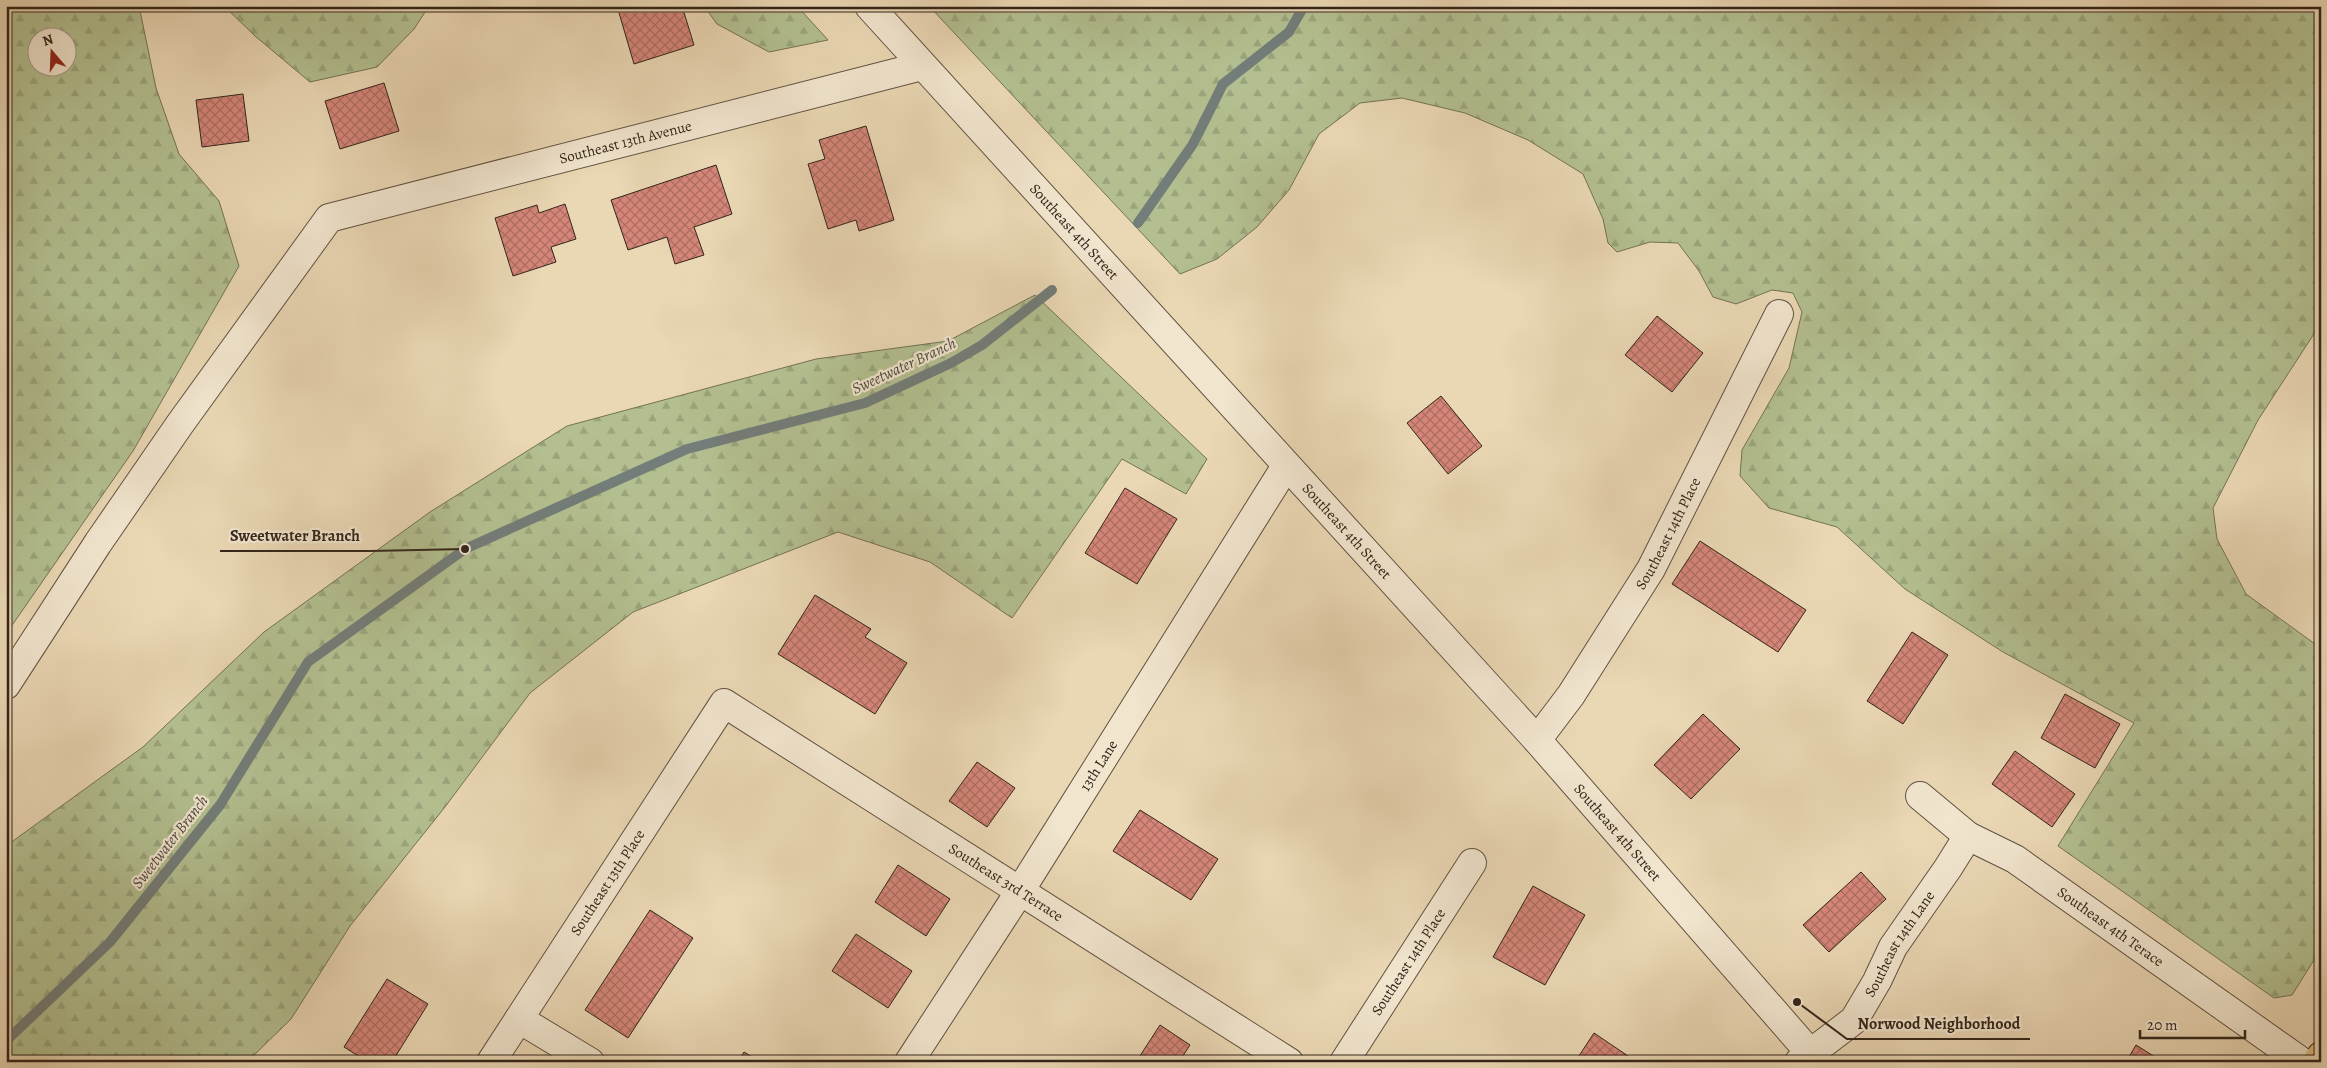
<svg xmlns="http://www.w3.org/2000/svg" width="2327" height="1068" font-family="Alegreya,serif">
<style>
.forest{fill:url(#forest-firs);stroke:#737255;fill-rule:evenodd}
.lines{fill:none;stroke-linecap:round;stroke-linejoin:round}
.stream{stroke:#737d79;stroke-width:10}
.building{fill:url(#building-cross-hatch);stroke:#33251a}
.minor-casing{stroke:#615240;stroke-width:30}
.highway-casing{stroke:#33251a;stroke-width:30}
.minor{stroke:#f1e5ce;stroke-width:28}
.highway{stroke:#e5bc7a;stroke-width:28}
.labels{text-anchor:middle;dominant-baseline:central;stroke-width:4.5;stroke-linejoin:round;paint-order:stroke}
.street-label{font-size:15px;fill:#33251a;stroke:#f1e5ce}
.water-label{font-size:16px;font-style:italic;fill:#4e4a42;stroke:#f1e5ce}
.leader{fill:none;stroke:#33251a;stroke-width:2}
.callout-dot{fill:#33251a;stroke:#f1e5ce;stroke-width:2}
.callout-label{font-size:16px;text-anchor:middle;font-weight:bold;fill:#33251a;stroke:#f1e5ce;stroke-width:4.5;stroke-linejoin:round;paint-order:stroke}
</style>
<defs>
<pattern id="forest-firs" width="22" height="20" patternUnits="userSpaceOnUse" patternTransform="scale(1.25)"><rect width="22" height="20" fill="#b3bf90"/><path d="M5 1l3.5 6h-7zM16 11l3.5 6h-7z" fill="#9aa47c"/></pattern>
<pattern id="building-cross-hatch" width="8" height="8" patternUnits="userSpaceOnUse" patternTransform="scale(1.25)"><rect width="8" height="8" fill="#d58679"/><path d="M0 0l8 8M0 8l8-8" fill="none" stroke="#ad6d62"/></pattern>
</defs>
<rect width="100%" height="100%" fill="#ead7b4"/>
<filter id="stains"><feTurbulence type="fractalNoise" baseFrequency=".004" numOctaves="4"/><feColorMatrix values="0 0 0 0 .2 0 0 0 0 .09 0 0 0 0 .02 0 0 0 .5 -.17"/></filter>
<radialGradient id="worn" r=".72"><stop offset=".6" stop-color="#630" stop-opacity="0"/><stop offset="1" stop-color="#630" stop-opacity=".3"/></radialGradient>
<g class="forest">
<path d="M6 6H139L156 88 179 154 219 201 239 266 133 451 6 634ZM38 38H68V68H38Z"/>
<path d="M224 6H429L414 29 377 67 310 82 255 36Z"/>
<path d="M704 6H797L828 40 769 52 717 24Z"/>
<path d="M929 6H2321V323L2258 420 2213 508 2217 539 2246 594 2315 644 2321 646V949L2292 995 2274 998 2058 846 2134 723 2003 652 1905 589 1837 527 1769 508 1740 476 1742 450 1789 368 1802 312 1793 293 1772 290 1736 304 1713 297 1699 271 1678 243 1650 242 1617 252 1608 243 1603 219 1583 174 1528 140 1465 113 1402 98 1360 103 1319 134 1289 190 1257 227 1217 259 1180 274Z"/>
<path d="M1035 295 1207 459 1186 494 1122 459 1012 618 930 562 838 532 633 612 530 693 445 807 350 926 291 1019 247 1062H6V846L143 747 264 632 430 512 567 426 816 359 948 341Z"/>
</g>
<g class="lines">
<g class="stream">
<path d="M1138 223 1193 144 1223 84 1289 32 1304 6"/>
<path d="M6 1041 110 942 220 805 308 662 465 549 687 449 865 403 951 363 982 345 1052 290"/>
</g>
</g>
<g class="building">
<path d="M617 6H682L694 45 634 64Z"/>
<path d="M384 83 399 131 340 149 325 101Z"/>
<path d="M243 94 249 141 202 147 196 100Z"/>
<path d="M866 126 894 220 859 231 856 220 828 229 808 164 825 159 819 140Z"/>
<path d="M716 165 732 214 694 227 704 255 675 264 667 237 628 250 611 200Z"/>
<path d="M565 204 576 239 551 247 556 262 513 276 495 218 537 205 539 213Z"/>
<path d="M1657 316 1703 353 1672 392 1625 355Z"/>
<path d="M1441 396 1482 446 1448 474 1407 423Z"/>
<path d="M1125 488 1177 519 1137 584 1085 553Z"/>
<path d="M1700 541 1806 610 1778 652 1672 584Z"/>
<path d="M815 595 871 629 865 637 907 663 875 714 778 654Z"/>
<path d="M1912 632 1948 655 1903 724 1867 701Z"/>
<path d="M2065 694 2120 724 2095 768 2041 738Z"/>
<path d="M1703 714 1740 749 1691 799 1654 765Z"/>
<path d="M2015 751 2075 794 2052 827 1992 784Z"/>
<path d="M977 762 1015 788 987 827 949 801Z"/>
<path d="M1140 810 1218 859 1191 900 1113 851Z"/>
<path d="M898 865 950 899 926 936 875 902Z"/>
<path d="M1861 872 1886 899 1829 952 1803 925Z"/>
<path d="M1533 886 1585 915 1545 985 1493 957Z"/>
<path d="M650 910 693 938 628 1038 585 1010Z"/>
<path d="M856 934 912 971 888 1008 832 971Z"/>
<path d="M387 979 428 1004 392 1062H368L344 1047Z"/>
<path d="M1160 1025 1190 1045 1179 1062H1136Z"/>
<path d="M1594 1033 1637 1062H1575Z"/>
<path d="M2136 1045 2163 1062H2126Z"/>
<path d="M744 1052 761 1062H738Z"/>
</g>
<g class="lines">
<defs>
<g id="minor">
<path id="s1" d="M869 6 1537 740 1818 1062"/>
<path id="s2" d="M6 685 98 543 180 424 329 218 922 66"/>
<path id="s3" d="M1537 740 1571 695 1651 569 1779 314"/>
<path id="s4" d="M1920 796 1968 836 2015 859 2302 1062"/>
<path d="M519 1019 590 1062"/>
<path id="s5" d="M491 1062 724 703 1289 1062"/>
<path id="s6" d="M909 1062 1020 891 1286 466"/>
<path id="s7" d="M1344 1062 1472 863"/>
<path id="s8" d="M1799 1062 1854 1020 1877 981 1893 947 1948 868 1968 836"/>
</g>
<path id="highway" d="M2317 1062 2321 1056"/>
</defs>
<use href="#minor" class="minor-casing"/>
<use href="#highway" class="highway-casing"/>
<use href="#minor" class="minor"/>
<use href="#highway" class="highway"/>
</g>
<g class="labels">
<g class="street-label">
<text stroke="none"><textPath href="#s2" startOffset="874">Southeast 13th Avenue</textPath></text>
<text stroke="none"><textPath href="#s1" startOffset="305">Southeast 4th Street</textPath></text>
<text stroke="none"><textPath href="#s1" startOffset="710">Southeast 4th Street</textPath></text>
<text stroke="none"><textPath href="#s3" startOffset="245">Southeast 14th Place</textPath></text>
<text stroke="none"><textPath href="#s6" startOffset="352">13th Lane</textPath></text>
<text stroke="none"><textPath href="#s1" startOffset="1115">Southeast 4th Street</textPath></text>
<text stroke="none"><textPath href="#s5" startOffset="214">Southeast 13th Place</textPath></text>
<text stroke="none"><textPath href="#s5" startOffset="762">Southeast 3rd Terrace</textPath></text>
<text stroke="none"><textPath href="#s4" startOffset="232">Southeast 4th Terace</textPath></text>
<text stroke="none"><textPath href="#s8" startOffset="158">Southeast 14th Lane</textPath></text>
<text stroke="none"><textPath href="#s7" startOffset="119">Southeast 14th Place</textPath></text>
</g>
<g class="water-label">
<text transform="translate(904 366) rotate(-25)">Sweetwater Branch</text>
<text transform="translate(170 842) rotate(-52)">Sweetwater Branch</text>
</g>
</g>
<path class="leader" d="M465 549L370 551H220M1797 1002L1847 1039H2030"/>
<g class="callout-dot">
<circle cx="465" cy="549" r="5"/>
<circle cx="1797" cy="1002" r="5"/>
</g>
<g class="callout-label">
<text x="295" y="541">Sweetwater Branch</text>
<text x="1939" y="1029">Norwood Neighborhood</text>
</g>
<rect width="2327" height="1068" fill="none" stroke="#ead7b4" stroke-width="25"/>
<rect x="8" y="8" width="2312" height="1053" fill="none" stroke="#33251a" stroke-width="2.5"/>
<rect x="12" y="12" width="2302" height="1043" fill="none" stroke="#33251a"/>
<g transform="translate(52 52) rotate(341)"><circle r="24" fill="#f1e5ce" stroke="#a59886"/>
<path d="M0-4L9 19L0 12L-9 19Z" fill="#8f2418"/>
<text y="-8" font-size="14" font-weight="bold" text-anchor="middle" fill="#33251a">N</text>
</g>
<path d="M2140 1030v8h105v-8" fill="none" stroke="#33251a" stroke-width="2.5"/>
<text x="2147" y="1030" font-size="15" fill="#33251a" stroke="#f1e5ce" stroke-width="4" paint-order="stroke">20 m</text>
<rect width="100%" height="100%" filter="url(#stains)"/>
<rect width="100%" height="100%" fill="url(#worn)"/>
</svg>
